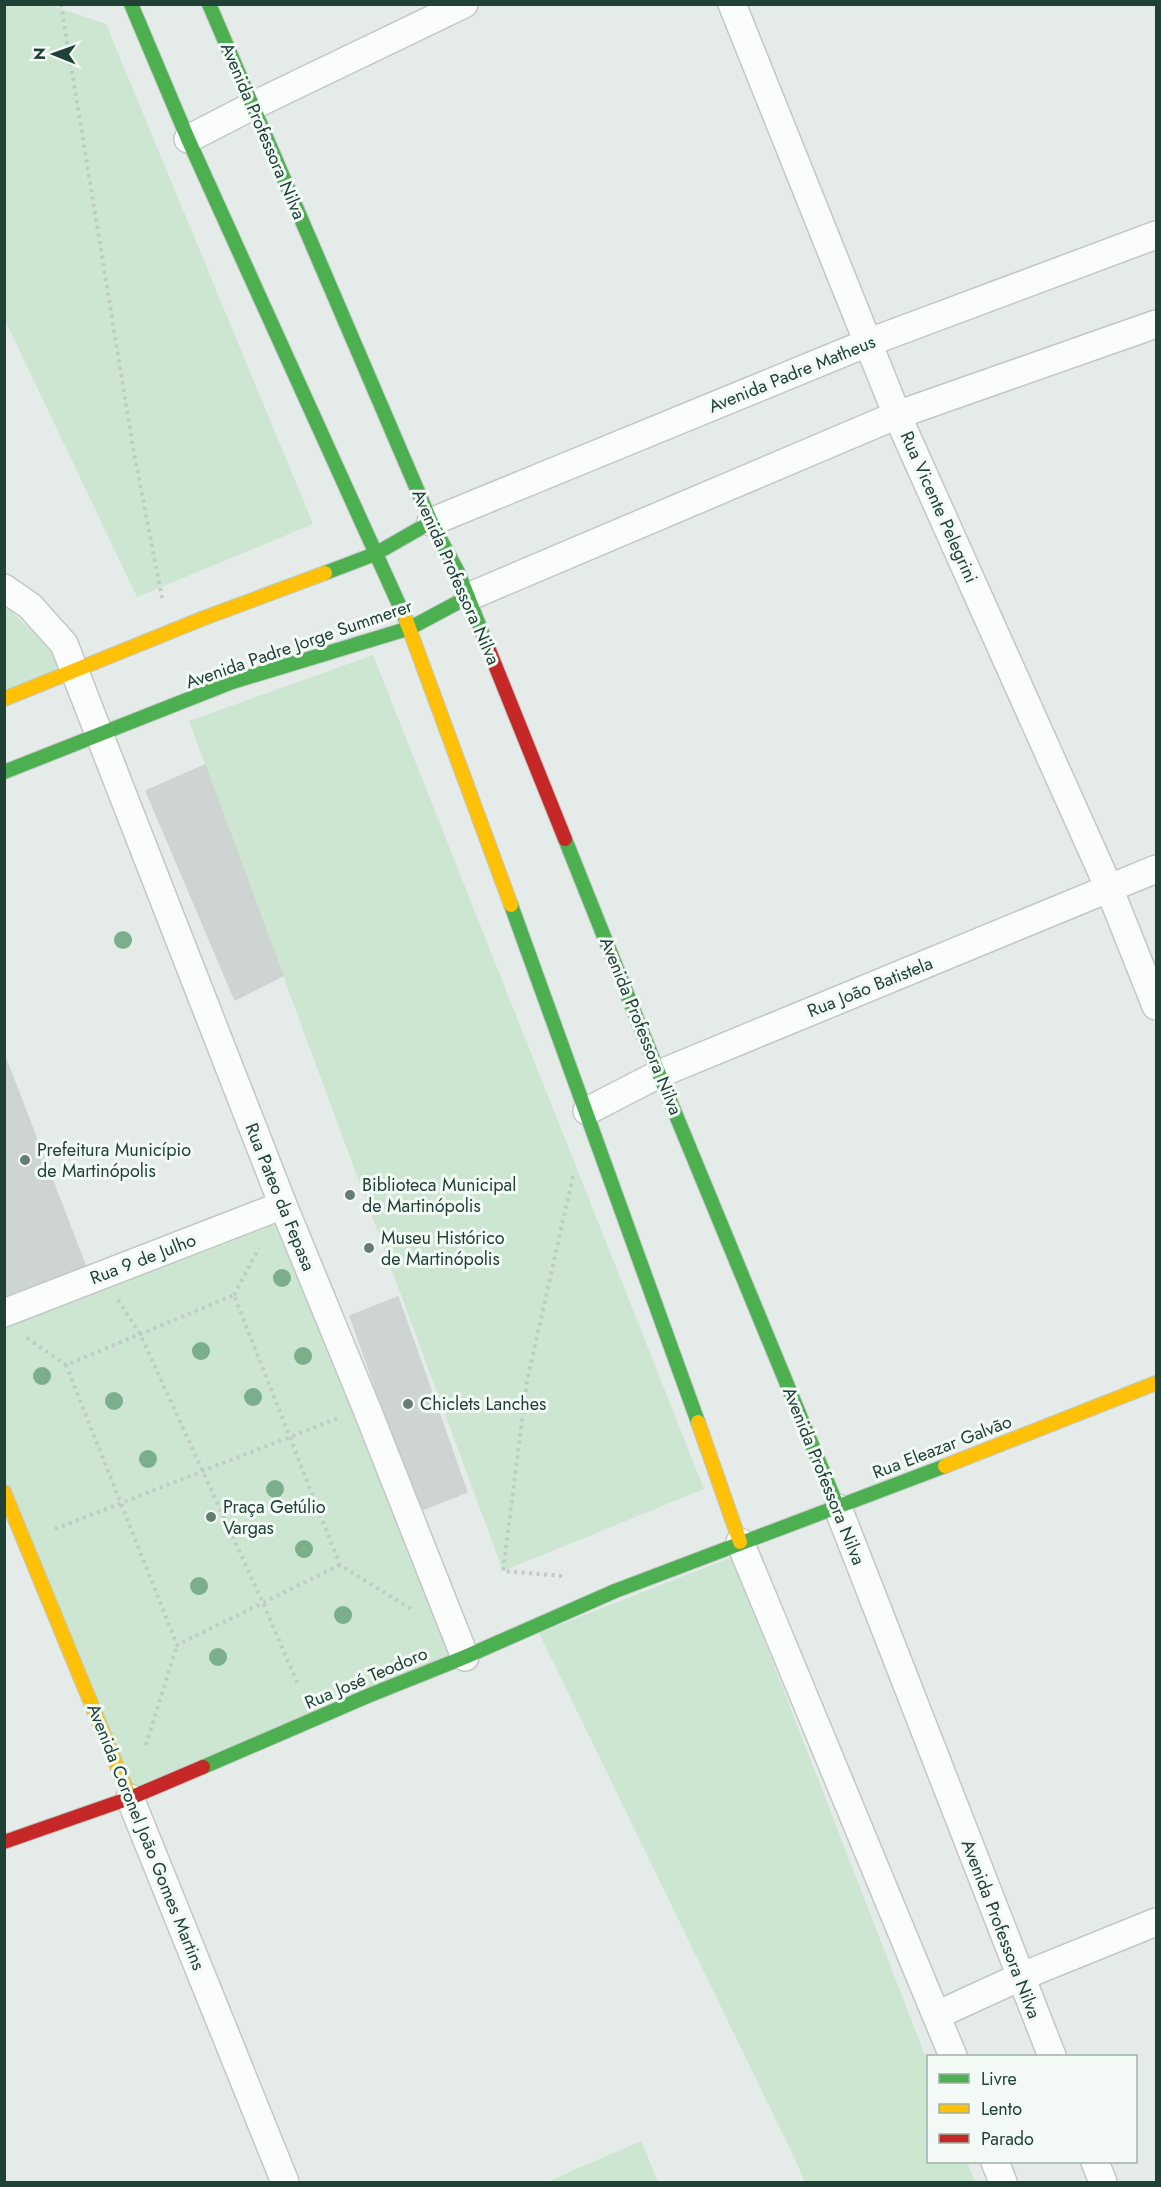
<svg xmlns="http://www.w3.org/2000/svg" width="1161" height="2187" font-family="Jost,sans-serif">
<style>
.green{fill:#cce6d2}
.building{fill:#cdd4d1;stroke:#ced4d1;stroke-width:1.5}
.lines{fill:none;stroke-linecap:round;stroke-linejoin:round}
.street-casing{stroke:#c2c8c5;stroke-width:30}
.fast-casing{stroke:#c0c9c5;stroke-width:16}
.slow-casing{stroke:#c0c9c5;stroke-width:16}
.jam-casing{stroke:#c0c9c5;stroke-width:16}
.path{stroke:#c1cbc6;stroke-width:4;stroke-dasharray:3 4.5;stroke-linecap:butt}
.street{stroke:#fbfcfc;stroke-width:27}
.fast{stroke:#4caf50;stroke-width:14}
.slow{stroke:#ffc107;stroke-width:14}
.jam{stroke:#c62828;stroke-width:14}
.tree{fill:#7baf8c}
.poi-dot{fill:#657d74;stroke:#f3faf6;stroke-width:2}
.labels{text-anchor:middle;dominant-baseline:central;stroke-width:6;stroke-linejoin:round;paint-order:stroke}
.street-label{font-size:18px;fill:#204236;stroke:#f3faf6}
.poi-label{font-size:18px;fill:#204236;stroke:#f3faf6;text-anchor:start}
</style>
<rect width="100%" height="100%" fill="#e5ebe8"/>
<g class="green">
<path d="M5 4 50 5 106 24 313 524 137 597 5 320Z"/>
<path d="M5 606 74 670 5 695Z"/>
<path d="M373 655 704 1489 503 1571 189 721Z"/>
<path d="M283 1205 465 1657 130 1798 5 1492V1313Z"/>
<path d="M732 1557 928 2063V2162H967L975 2182H805L795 2159 539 1633Z"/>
<path d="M641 2141 658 2182H547Z"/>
</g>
<g class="building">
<path d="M205 765 283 976 235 1000 146 791Z"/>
<path d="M4 1054 85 1265 4 1306Z"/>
<path d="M398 1297 467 1492 419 1511 350 1316Z"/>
</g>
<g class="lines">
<defs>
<g id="street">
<path d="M732 4 897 415 1109 888 1156 1006"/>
<path d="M188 139 252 106 464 4"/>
<path d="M431 522 867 343 1156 235"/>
<path d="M4 588 30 606 64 644 283 1205 366 1407 465 1657"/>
<path d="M468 597 897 415 1156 324"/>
<path d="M587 1111 659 1074 1156 869"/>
<path d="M4 1313 283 1205"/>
<path d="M838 1508 1052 2056"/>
<path d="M740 1542 953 2056"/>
<path d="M130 1798 285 2182"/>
<path d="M937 2015 1020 1977 1156 1922"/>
<path d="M995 2162 1003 2182"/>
<path d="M1095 2162 1103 2182"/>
</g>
<g id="fast">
<path d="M131 4 188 139 406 620"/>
<path d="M209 4 431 522 458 572 487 645"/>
<path d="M325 573 375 554 431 522"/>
<path d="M4 772 232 682 410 628 468 597"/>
<path d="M565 839 659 1074 838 1508"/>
<path d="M511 905 698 1422"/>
<path d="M203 1767 370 1695 465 1657 615 1591 945 1466"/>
</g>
<g id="slow">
<path d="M406 620 511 905"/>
<path d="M4 699 204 618 325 573"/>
<path d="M698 1422 740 1542"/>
<path d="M945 1466 1156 1383"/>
<path d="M4 1492 130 1798"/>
</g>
<g id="jam">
<path d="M487 645 565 839"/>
<path d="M4 1842 130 1798 203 1767"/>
</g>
</defs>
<use href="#street" class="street-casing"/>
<use href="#fast" class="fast-casing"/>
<use href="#slow" class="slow-casing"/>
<use href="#jam" class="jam-casing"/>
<g class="path">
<path d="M61 4 134 453 162 598"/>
<path d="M234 1295 259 1248"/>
<path d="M118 1300 140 1334 263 1603 299 1687"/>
<path d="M27 1338 66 1365"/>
<path d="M55 1529 338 1418"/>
<path d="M340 1565 177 1645 66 1365 234 1295 340 1565 411 1609"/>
<path d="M562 1576 503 1571 527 1381 573 1176"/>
<path d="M146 1745 177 1645"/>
</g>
<use href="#street" class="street"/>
<use href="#fast" class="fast"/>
<use href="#slow" class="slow"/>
<use href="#jam" class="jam"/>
</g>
<g class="tree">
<circle cx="123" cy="940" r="9"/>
<circle cx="282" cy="1278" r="9"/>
<circle cx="201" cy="1351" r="9"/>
<circle cx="303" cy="1356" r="9"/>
<circle cx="42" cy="1376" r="9"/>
<circle cx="253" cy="1397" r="9"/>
<circle cx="114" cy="1401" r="9"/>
<circle cx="148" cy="1459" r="9"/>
<circle cx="275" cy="1489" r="9"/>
<circle cx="304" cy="1549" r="9"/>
<circle cx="199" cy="1586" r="9"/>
<circle cx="343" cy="1615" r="9"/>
<circle cx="218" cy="1657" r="9"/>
</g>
<g class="poi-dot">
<circle cx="25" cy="1160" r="6"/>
<circle cx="350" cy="1195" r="6"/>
<circle cx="369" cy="1248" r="6"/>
<circle cx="408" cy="1404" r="6"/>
<circle cx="211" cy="1517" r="6"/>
</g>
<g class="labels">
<g class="street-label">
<text transform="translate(263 131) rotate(67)">Avenida Professora Nilva</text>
<text transform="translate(792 374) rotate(-22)">Avenida Padre Matheus</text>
<text transform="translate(939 507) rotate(66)">Rua Vicente Pelegrini</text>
<text transform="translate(456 577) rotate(66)">Avenida Professora Nilva</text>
<text transform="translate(299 644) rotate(-19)">Avenida Padre Jorge Summerer</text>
<text transform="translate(870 987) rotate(-22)">Rua João Batistela</text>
<text transform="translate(641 1026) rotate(68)">Avenida Professora Nilva</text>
<text transform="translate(280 1197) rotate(68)">Rua Pateo da Fepasa</text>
<text transform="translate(143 1259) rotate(-21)">Rua 9 de Julho</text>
<text transform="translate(942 1447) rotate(-21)">Rua Eleazar Galvão</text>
<text transform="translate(824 1476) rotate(68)">Avenida Professora Nilva</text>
<text transform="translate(366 1678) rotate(-23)">Rua José Teodoro</text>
<text transform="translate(146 1837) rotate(68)">Avenida Coronel João Gomes Martins</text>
<text transform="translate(1001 1929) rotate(69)">Avenida Professora Nilva</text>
</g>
<g class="poi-label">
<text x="37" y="1150">Prefeitura Município<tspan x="37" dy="21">de Martinópolis</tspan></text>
<text x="362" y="1185">Biblioteca Municipal<tspan x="362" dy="21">de Martinópolis</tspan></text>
<text x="381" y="1238">Museu Histórico<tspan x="381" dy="21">de Martinópolis</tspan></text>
<text x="420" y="1404">Chiclets Lanches</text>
<text x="223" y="1507">Praça Getúlio<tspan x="223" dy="21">Vargas</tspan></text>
</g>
</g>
<rect width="1161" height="2187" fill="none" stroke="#204236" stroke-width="12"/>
<rect x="927" y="2055" width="210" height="108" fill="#f3faf6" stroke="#9fb0a9" stroke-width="1.5"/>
<rect x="939" y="2074" width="30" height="9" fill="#4caf50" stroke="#9fb0a9" stroke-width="1.5"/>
<text x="981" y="2085" font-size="18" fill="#204236">Livre</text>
<rect x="939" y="2104" width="30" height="9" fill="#ffc107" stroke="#9fb0a9" stroke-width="1.5"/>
<text x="981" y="2115" font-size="18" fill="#204236">Lento</text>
<rect x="939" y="2134" width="30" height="9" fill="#c62828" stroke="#9fb0a9" stroke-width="1.5"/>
<text x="981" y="2145" font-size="18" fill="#204236">Parado</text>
<g transform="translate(54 54) rotate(271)" stroke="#f3faf6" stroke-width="4.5" paint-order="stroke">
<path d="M0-4.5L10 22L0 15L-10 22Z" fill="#204236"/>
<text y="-9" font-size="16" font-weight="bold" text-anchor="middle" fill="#204236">N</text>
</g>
</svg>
